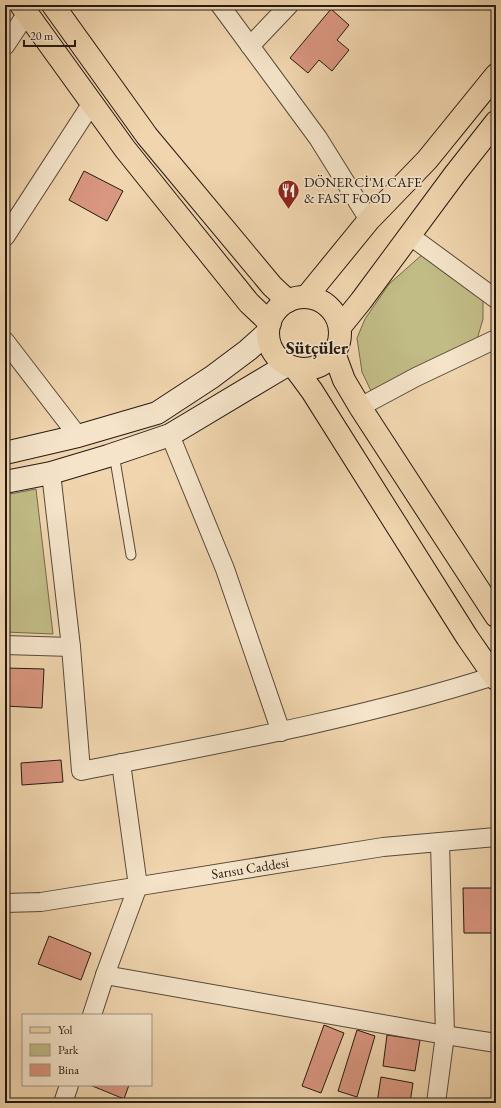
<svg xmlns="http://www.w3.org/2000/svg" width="501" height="1108" font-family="'EB Garamond',serif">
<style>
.green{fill:#c1bb85;stroke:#726a4c}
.building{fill:#d99680;stroke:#241a13}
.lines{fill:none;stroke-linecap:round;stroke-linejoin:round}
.lane-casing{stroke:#57493a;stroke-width:11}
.street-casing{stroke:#57493a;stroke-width:20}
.secondary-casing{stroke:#241a13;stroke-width:24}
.primary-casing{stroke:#241a13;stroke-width:24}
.lane{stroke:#f5e4ca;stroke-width:9}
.street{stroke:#f5e4ca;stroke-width:18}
.secondary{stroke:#f5e4ca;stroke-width:22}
.primary{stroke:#f0d5ae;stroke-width:22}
.labels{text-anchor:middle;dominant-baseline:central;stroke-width:3.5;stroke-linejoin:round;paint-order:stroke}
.poi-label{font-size:14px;fill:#241a13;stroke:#f5e4ca;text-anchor:start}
.street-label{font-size:14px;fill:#241a13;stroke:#f5e4ca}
.district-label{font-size:18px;font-weight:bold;fill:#241a13;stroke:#f5e4ca}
</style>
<rect width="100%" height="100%" fill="#f0d5ae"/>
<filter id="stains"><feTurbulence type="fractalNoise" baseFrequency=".005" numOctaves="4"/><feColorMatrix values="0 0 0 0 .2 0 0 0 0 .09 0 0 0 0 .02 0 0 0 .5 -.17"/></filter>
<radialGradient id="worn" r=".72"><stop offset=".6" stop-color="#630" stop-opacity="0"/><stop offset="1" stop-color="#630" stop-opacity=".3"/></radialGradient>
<g class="green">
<path d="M424 253 483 297V319L476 343 372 393 362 372 357 338 365 319 389 284Z"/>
<path d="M36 489 53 634 5 632V495Z"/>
</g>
<g class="building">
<path d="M331 9 349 25 337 40 349 50 332 71 319 60 308 73 290 58Z"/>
<path d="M84 171 123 191 107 221 69 200Z"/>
<path d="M5 668 44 669 42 708 5 706Z"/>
<path d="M61 760 63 782 22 785 21 763Z"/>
<path d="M463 888H496V933H464Z"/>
<path d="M49 936 91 953 81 980 38 964Z"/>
<path d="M324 1025 344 1033 321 1093 302 1086Z"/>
<path d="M357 1030 375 1036 357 1097 338 1091Z"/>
<path d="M387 1035 420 1040 415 1071 383 1066Z"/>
<path d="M381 1077 413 1083 410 1103H377Z"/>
<path d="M90 1085H129L124 1099Z"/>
</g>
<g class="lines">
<defs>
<path id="lane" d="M114 454 131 555"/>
<g id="street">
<path d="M220 5 318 138 369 220"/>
<path d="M5 46 27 13"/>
<path d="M250 46 289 5"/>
<path d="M409 235 496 299"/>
<path d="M5 237 92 103"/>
<path d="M5 341 78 436"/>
<path d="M360 407 416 377 496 339"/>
<path d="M170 435 225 569 281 732"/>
<path d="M51 473 71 647 81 771C219 744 359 719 494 676"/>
<path d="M5 645 71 647"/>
<path d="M5 903 41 902 383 847 496 837"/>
<path d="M105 975 445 1035 496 1043"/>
<path d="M92 1015 105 975 138 886 121 763"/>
<path d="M63 1103 69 1085"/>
<path d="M436 1103 445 1035 440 842"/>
</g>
<g id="secondary">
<path d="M5 453 78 436 157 413 212 377 248 350 268 332"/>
<path d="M5 482 51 473 108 456 170 435 287 365"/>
</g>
<g id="primary">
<path d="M21 5 125 149 249 303 270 323"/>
<path d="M53 5 147 136 272 286 288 301"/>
<path d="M307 296 369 220 427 160 496 75"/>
<circle cx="304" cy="333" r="36"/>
<path d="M340 327 361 301 455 174 496 122"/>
<path d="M334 353 344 380 360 407 496 616"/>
<path d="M295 368 312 391 467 637 496 679"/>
</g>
</defs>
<use href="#lane" class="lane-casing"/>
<use href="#street" class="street-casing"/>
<use href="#secondary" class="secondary-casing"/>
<use href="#primary" class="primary-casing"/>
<use href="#lane" class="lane"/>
<use href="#street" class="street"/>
<use href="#secondary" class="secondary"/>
<use href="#primary" class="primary"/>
</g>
<defs>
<symbol id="restaurant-pin" viewBox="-11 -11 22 30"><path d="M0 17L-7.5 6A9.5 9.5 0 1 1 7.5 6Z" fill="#8f2418" stroke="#f5e4ca"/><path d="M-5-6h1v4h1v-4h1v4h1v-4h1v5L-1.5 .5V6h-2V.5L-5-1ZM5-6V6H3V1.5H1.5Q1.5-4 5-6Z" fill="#fff"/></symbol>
</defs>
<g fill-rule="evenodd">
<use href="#restaurant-pin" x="276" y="178" width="25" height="34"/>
</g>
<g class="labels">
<g class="poi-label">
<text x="304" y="182">DÖNERCİ'M CAFE<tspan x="304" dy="16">&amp; FAST FOOD</tspan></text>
</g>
<g class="street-label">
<text transform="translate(250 868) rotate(-9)">Sarısu Caddesi</text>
</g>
<g class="district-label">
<text x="317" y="347">Sütçüler</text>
</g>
</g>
<rect width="501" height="1108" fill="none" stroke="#f0d5ae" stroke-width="20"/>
<rect x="6" y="6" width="489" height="1096" fill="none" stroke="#241a13" stroke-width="2"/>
<rect x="10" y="10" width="481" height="1088" fill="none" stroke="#241a13"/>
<rect x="22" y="1014" width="130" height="72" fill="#f5e4ca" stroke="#a19381"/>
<rect x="30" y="1027" width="20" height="6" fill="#f0d5ae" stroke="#a19381"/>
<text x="58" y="1034" font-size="12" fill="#241a13">Yol</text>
<rect x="30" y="1044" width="20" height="12" fill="#c1bb85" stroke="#a19381"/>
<text x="58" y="1054" font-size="12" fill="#241a13">Park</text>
<rect x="30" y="1064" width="20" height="12" fill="#d99680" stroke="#a19381"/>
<text x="58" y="1074" font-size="12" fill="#241a13">Bina</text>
<path d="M24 40v6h51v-6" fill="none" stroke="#241a13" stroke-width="2"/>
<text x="30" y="40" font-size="12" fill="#241a13" stroke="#f5e4ca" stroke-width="3" paint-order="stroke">20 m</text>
<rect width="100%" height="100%" filter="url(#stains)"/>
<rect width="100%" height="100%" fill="url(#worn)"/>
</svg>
